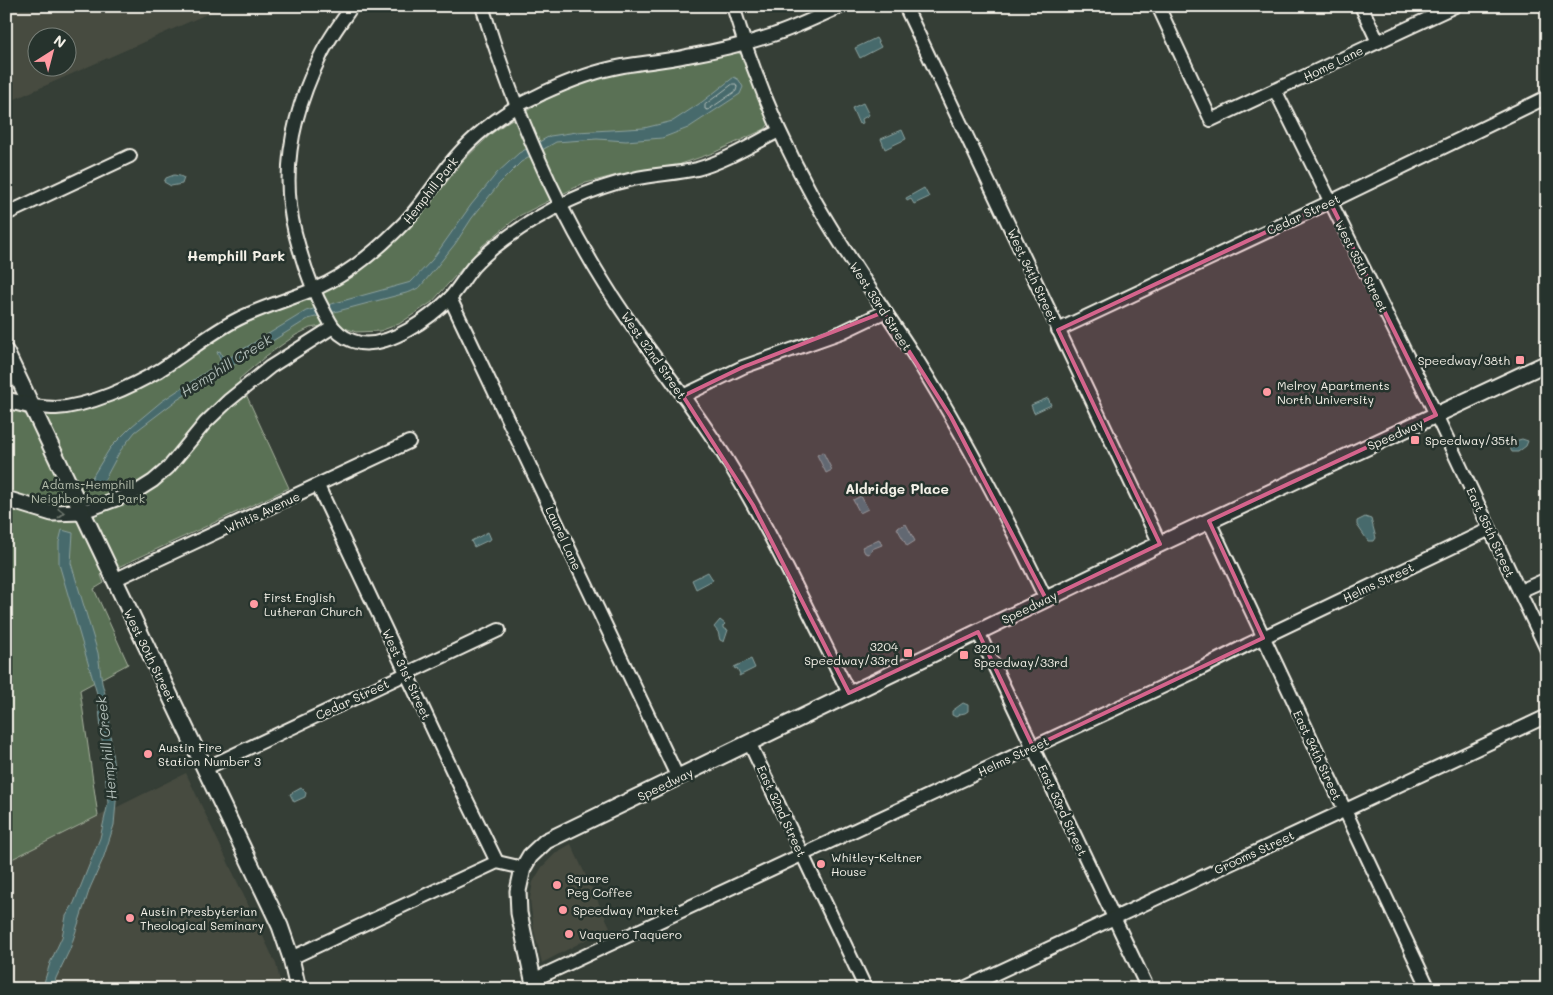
<svg xmlns="http://www.w3.org/2000/svg" width="1553" height="995" font-family="Mali,sans-serif">
<style>
.built{fill:#474b40;fill-rule:evenodd}
.green{fill:#5a7155;stroke:#a7b19e}
.water{fill:#476b6c;stroke:#8ca19e}
.lines{fill:none;stroke-linecap:round;stroke-linejoin:round}
.shore{stroke:#afbbb6;stroke-width:1}
.minor-casing{stroke:#f4f1e8;stroke-width:16}
.tertiary-casing{stroke:#f4f1e8;stroke-width:19}
.minor{stroke:#26332d;stroke-width:12}
.tertiary{stroke:#26332d;stroke-width:15}
.oneway{stroke:#6e766e}
.marked{fill:#d4648c;fill-opacity:0.2;stroke:#d4648c;stroke-width:4;stroke-linejoin:round}
.poi-dot{fill:#ff9aa2;stroke:#26332d;stroke-width:2}
.labels{text-anchor:middle;dominant-baseline:central;stroke-width:5;stroke-linejoin:round;paint-order:stroke}
.street-label{font-size:12px;fill:#f4f1e8;stroke:#26332d}
.poi-label{font-size:12px;fill:#f4f1e8;stroke:#26332d;text-anchor:start}
.park-label{font-size:12px;fill:#b6bead;stroke:#26332d}
.neighbourhood-label{font-size:14px;font-weight:bold;fill:#f4f1e8;stroke:#26332d}
.water-label{font-size:14px;font-style:italic;fill:#afbbb6;stroke:#26332d}
</style>
<rect width="100%" height="100%" fill="#353e36"/>
<filter id="ink" filterUnits="userSpaceOnUse"><feTurbulence type="fractalNoise" baseFrequency=".02" numOctaves="2"/><feDisplacementMap in="SourceGraphic" scale="10" xChannelSelector="R" yChannelSelector="G"/><feConvolveMatrix kernelMatrix="1 2 1 2 8 2 1 2 1" color-interpolation-filters="sRGB"/></filter>
<g filter="url(#ink)">
<g class="built">
<path d="M6 6H225L6 103ZM38 38H68V68H38Z"/>
<path d="M186 773 276 964 282 989H6V862Z"/>
<path d="M571 844 610 927 542 963 534 931 530 899 533 882 542 867 557 852Z"/>
</g>
<path class="green" d="M736 52 741 54 769 124 765 129 713 153 678 165 621 174 582 184 519 216 482 246 432 302 399 324 380 331 356 332 334 324 310 328 296 335 266 356 239 379 289 488 101 575 104 583 94 589 128 664 80 690 98 816 6 862V390L13 408 26 415 59 413 93 407 221 335 346 278 398 238 442 188 463 161 491 134 509 121 556 94 594 79 629 71Z"/>
<g class="water">
<path d="M876 38 881 47 860 58 855 48Z"/>
<path d="M734 77 739 80 743 87 740 94 688 128 662 138 626 141 597 139 556 142 521 162 499 184 472 218 455 244 435 269 420 287 410 292 308 319 177 400 135 432 120 451 105 479 97 489 88 484 110 448 132 426 162 401 221 362 217 352 220 351 222 356 227 359 306 311 411 282 432 260 471 205 497 173 519 153 550 136 577 132 644 128 673 121 702 102Z"/>
<path d="M863 103 869 115 862 119 863 123 859 124 852 108Z"/>
<path d="M902 130 906 139 885 149 881 139Z"/>
<path d="M174 175 180 176 184 178 182 184 171 186 164 182 166 178Z"/>
<path d="M924 188 929 197 914 204 911 199 907 201 906 198Z"/>
<path d="M1048 398 1051 405 1034 413 1031 405Z"/>
<path d="M1522 439 1528 441 1526 446 1518 452H1512L1510 448 1511 442Z"/>
<path d="M823 452 832 470 826 473 817 455Z"/>
<path d="M861 496 868 509 860 513 853 500Z"/>
<path d="M1365 517 1371 519 1376 538 1374 541H1368L1357 525V521Z"/>
<path d="M906 524 915 541 907 546 897 528Z"/>
<path d="M62 530 73 533 71 563 98 653 102 683 109 708 111 746 117 791 114 825 103 859 90 888 70 949 56 978 53 989H42L50 963 62 937 66 916 74 903 100 838 108 803 98 697 59 564V542Z"/>
<path d="M488 532 491 539 474 547 471 541Z"/>
<path d="M879 539 882 545 872 549 869 554 865 553 862 547Z"/>
<path d="M708 572 713 580 696 589 692 580Z"/>
<path d="M720 620 725 624 723 626V628L728 630 724 642 720 640 718 632 714 627Z"/>
<path d="M751 659 755 668 739 676 740 674 737 668 735 669 734 667Z"/>
<path d="M963 703 968 705V711L965 713 960 714 956 717 952 715V711Z"/>
<path d="M301 788 304 790 306 793 305 797 294 802 290 794Z"/>
</g>
<g class="lines">
<path class="shore" d="M733 84H736L737 87 736 91 708 110 705 109V105Z"/>
<defs>
<g id="minor">
<path d="M352 6C341 23 328 39 320 57 293 112 280 173 295 233 302 260 311 288 325 313 328 318 330 323 334 328 340 335 350 341 360 343 390 347 429 319 450 298 458 289 465 277 473 267 482 257 494 247 505 239 544 211 586 189 633 179 654 174 676 174 697 169 726 161 753 144 779 131"/>
<path d="M482 6C511 101 553 202 606 286 643 346 690 400 727 460 773 535 810 615 849 693"/>
<path d="M733 6C753 73 779 136 813 197 845 255 884 308 919 363 966 438 1007 518 1046 599"/>
<path d="M905 6 1160 544"/>
<path d="M1158 6 1211 120 1455 6"/>
<path d="M1361 6 1378 42"/>
<path d="M1275 90 1428 398 1547 650"/>
<path d="M6 214 130 156"/>
<path d="M450 298 678 778"/>
<path d="M1058 330 1330 202 1547 97"/>
<path d="M683 396 743 367 842 332 884 312"/>
<path d="M32 406C40 407 48 408 56 408 90 406 131 387 160 370 187 353 210 333 238 319 262 307 288 300 312 290 345 277 374 253 399 228 418 210 433 187 448 166 467 142 488 124 514 108 523 102 534 98 543 93 569 81 594 71 623 66 644 62 666 61 687 56 716 51 745 44 773 35 797 27 819 16 842 6"/>
<path d="M318 486 452 770 497 862"/>
<path d="M82 512 134 493 153 481 168 468 205 423 228 401 270 367 333 327"/>
<path d="M1209 521 1429 989"/>
<path d="M114 580 409 442"/>
<path d="M1520 591 1547 579"/>
<path d="M978 632 1148 989"/>
<path d="M749 742 866 989"/>
<path d="M204 769 499 630"/>
<path d="M291 958 497 862 523 868"/>
<path d="M533 980 1192 673 1247 645 1490 529"/>
<path d="M962 989 1547 716"/>
</g>
<g id="tertiary">
<path d="M6 352 280 926 291 958 298 989"/>
<path d="M6 400 32 406"/>
<path d="M6 499 52 513 82 512"/>
<path d="M535 989 519 913 518 891 523 868 530 856 546 841 1160 544 1547 363"/>
</g>
</defs>
<use href="#minor" class="minor-casing"/>
<use href="#tertiary" class="tertiary-casing"/>
<use href="#minor" class="minor"/>
<use href="#tertiary" class="tertiary"/>
</g>
<defs><path id="oneway-chevron" d="M-2-3.5L2.5 0L-2 3.5" fill="none" stroke-width="1.6" stroke-linecap="round" stroke-linejoin="round" transform="scale(1.25)"/></defs>
<use class="oneway" href="#oneway-chevron" transform="translate(61 513) rotate(-1)"/>
</g>
<path class="marked" d="M1330 202 1436 415 1209 521 1263 638 1033 747 978 632 849 693 753 505 683 396 743 367 884 312 951 417 1046 599 1160 544 1058 330Z"/>
<g class="poi-dot">
<rect x="1515" y="355" width="10" height="10" rx="2.5"/>
<circle cx="1267" cy="392" r="5"/>
<rect x="1410" y="435" width="10" height="10" rx="2.5"/>
<circle cx="254" cy="604" r="5"/>
<rect x="903" y="648" width="10" height="10" rx="2.5"/>
<rect x="959" y="650" width="10" height="10" rx="2.5"/>
<circle cx="148" cy="754" r="5"/>
<circle cx="821" cy="864" r="5"/>
<circle cx="557" cy="885" r="5"/>
<circle cx="563" cy="910" r="5"/>
<circle cx="130" cy="918" r="5"/>
<circle cx="569" cy="934" r="5"/>
</g>
<g class="labels">
<g class="street-label">
<text transform="translate(1333 63) rotate(-26)">Home Lane</text>
<text transform="translate(430 190) rotate(-52)">Hemphill Park</text>
<text transform="translate(1303 214) rotate(-25)">Cedar Street</text>
<text transform="translate(1362 266) rotate(63)">West 35th Street</text>
<text transform="translate(1033 275) rotate(65)">West 34th Street</text>
<text transform="translate(881 306) rotate(57)">West 33rd Street</text>
<text transform="translate(654 355) rotate(55)">West 32nd Street</text>
<text transform="translate(1395 434) rotate(-24)">Speedway</text>
<text transform="translate(262 512) rotate(-25)">Whitis Avenue</text>
<text transform="translate(1491 532) rotate(65)">East 35th Street</text>
<text transform="translate(564 538) rotate(65)">Laurel Lane</text>
<text transform="translate(1378 582) rotate(-25)">Helms Street</text>
<text transform="translate(1029 607) rotate(-26)">Speedway</text>
<text transform="translate(150 655) rotate(64)">West 30th Street</text>
<text transform="translate(407 674) rotate(65)">West 31st Street</text>
<text transform="translate(352 699) rotate(-25)">Cedar Street</text>
<text transform="translate(1318 755) rotate(65)">East 34th Street</text>
<text transform="translate(1013 756) rotate(-25)">Helms Street</text>
<text transform="translate(665 784) rotate(-26)">Speedway</text>
<text transform="translate(1063 810) rotate(65)">East 33rd Street</text>
<text transform="translate(782 811) rotate(65)">East 32nd Street</text>
<text transform="translate(1254 852) rotate(-25)">Grooms Street</text>
</g>
<g class="poi-label">
<text x="1510" y="360" text-anchor="end">Speedway/38th</text>
<text x="1277" y="385">Melroy Apartments<tspan x="1277" dy="14">North University</tspan></text>
<text x="1425" y="440">Speedway/35th</text>
<text x="264" y="597">First English<tspan x="264" dy="14">Lutheran Church</tspan></text>
<text x="898" y="646" text-anchor="end">3204<tspan x="898" dy="14">Speedway/33rd</tspan></text>
<text x="974" y="648">3201<tspan x="974" dy="14">Speedway/33rd</tspan></text>
<text x="158" y="747">Austin Fire<tspan x="158" dy="14">Station Number 3</tspan></text>
<text x="831" y="857">Whitley-Keltner<tspan x="831" dy="14">House</tspan></text>
<text x="567" y="878">Square<tspan x="567" dy="14">Peg Coffee</tspan></text>
<text x="573" y="910">Speedway Market</text>
<text x="140" y="911">Austin Presbyterian<tspan x="140" dy="14">Theological Seminary</tspan></text>
<text x="579" y="934">Vaquero Taquero</text>
</g>
<g class="park-label">
<text x="88" y="484">Adams-Hemphill<tspan x="88" dy="14">Neighborhood Park</tspan></text>
</g>
<g class="neighbourhood-label">
<text x="236" y="255">Hemphill Park</text>
<text x="897" y="488">Aldridge Place</text>
</g>
<g class="water-label">
<text transform="translate(226 365) rotate(-32)">Hemphill Creek</text>
<text transform="translate(106 748) rotate(-96)">Hemphill Creek</text>
</g>
</g>
<rect width="1553" height="995" fill="none" stroke="#26332d" stroke-width="25"/>
<rect x="12" y="12" width="1528" height="970" fill="none" stroke="#f4f1e8" stroke-width="2" filter="url(#ink)"/>
<g transform="translate(52 52) rotate(36)"><circle r="24" fill="#26332d" stroke="#787f78"/>
<path d="M0-4L9 19L0 12L-9 19Z" fill="#ff9aa2"/>
<text y="-8" font-size="14" font-weight="bold" text-anchor="middle" fill="#f4f1e8">N</text>
</g>
</svg>
